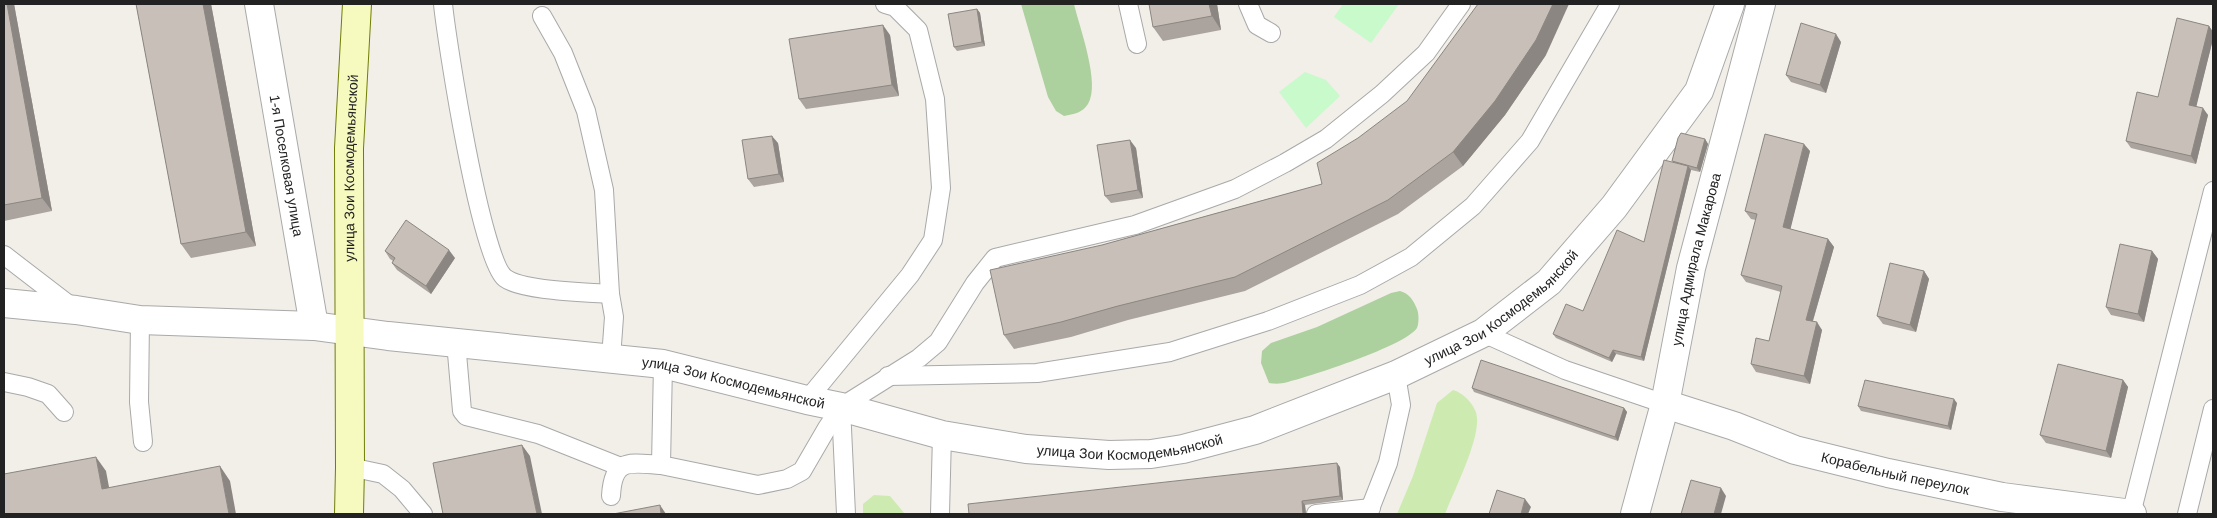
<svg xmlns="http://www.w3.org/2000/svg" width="2217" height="518" font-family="Helvetica,sans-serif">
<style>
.grass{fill:#cdebb0}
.forest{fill:#add19e}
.park{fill:#c8facc}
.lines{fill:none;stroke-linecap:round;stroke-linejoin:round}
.lane-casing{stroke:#a9a9a9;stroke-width:20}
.street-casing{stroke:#a9a9a9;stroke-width:30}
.secondary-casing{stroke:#707d05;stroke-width:30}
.lane{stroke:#fff;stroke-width:18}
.street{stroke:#fff;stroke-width:28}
.secondary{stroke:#f7fabf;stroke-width:28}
.wall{fill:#aba49e}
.shaded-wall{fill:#8b8681}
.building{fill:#c7bfb8;stroke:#8b8681}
.labels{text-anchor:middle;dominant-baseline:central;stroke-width:4;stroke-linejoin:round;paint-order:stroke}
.street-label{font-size:14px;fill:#222;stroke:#fff}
</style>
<rect width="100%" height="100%" fill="#f2efe9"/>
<g class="grass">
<path d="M1453 390C1464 393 1477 407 1477 418 1479 442 1454 491 1445 514H1397L1413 476 1437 403Z"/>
<path d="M874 495 890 496 905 514H863V504Z"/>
</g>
<g class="forest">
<path d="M1021 4H1074C1079 26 1101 84 1088 104 1082 113 1074 114 1064 116L1056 111 1048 97Z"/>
<path d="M1400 291C1410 294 1413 300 1417 309 1419 314 1419 323 1417 328 1405 346 1311 376 1288 382 1281 384 1275 384 1269 383L1261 363 1262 351 1271 343 1317 327 1391 293Z"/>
</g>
<g class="park">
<path d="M1343 4H1399L1371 43 1334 17Z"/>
<path d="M1305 72 1326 80 1340 96 1306 128 1279 92Z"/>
</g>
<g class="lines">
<defs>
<g id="lane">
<path d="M443 4C447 43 481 260 505 278 522 291 586 292 610 294"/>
<path d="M1128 4 1137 44"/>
<path d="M1248 4 1257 25 1271 33"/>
<path d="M542 16 563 53 586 111 604 190 610 294 614 317 611 358"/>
<path d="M4 255 73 308"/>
<path d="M140 320 139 402 143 442"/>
<path d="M1483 333 1565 370 1665 404"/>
<path d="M456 342 462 411 466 416 538 434 621 467"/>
<path d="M663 364 661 465 758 485 787 479 802 471 827 428 841 407 919 358 938 342 975 283 995 258 1135 225 1235 189 1285 163 1326 139 1382 94 1426 53 1461 4"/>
<path d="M888 376 1037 373 1170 352 1268 321 1360 285 1411 257 1473 206 1530 141 1610 4"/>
<path d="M4 382 28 387 48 394 64 412"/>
<path d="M807 400 910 275 933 240 941 188 935 99 918 30 895 7 885 4"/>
<path d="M841 407 846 514"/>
<path d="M350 467 383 474 402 489 423 514"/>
<path d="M611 496C613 457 630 463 661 465"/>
<path d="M940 514 942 435"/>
<path d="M1316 514 1371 508"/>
<path d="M1368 514 1388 463 1401 405 1396 375"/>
<path d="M2131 514 2213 191"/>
<path d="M2187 514 2213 409"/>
</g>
<g id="street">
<path id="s1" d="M259 4 314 326"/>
<path id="s2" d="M4 303 76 310 140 320 314 326 388 336 663 364 807 400 841 407 942 435 1026 449 1109 455 1151 454 1183 449 1255 430 1396 375 1483 333 1549 282 1614 207 1699 91 1730 4"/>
<path id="s3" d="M1665 404 1734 426 1795 450 1888 473 2002 497 2132 514"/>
<path id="s4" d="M1635 514 1665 404 1691 268 1761 4"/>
</g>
<g id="secondary">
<path id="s5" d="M349 514 350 467 349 148 357 4"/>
</g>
</defs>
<use href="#lane" class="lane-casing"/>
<use href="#street" class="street-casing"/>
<use href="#secondary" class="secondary-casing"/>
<use href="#lane" class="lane"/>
<use href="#street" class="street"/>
<use href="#secondary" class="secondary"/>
</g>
<g class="wall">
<path d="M4 4H14L52 211 4 221Z"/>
<path d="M136 4H211L256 246 191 258 181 244Z"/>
<path d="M1217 4 1221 30 1163 41 1153 27Z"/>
<path d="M977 9 980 13 985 46 957 51 954 47Z"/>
<path d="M2209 26 2213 32V39L2196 106 2208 115 2196 164 2131 148 2126 141Z"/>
<path d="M890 35 899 96 806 109 799 99Z"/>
<path d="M1841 42 1826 93 1791 82 1786 75Z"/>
<path d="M1546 55 1505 115 1463 166 1398 214 1245 291 1128 320 1071 337 1014 349 1004 335 1102 245 1322 184Z"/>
<path d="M1705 139 1708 144 1700 172 1691 170 1644 361 1616 354 1612 362 1556 338 1553 334 1583 311 1644 242 1673 162Z"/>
<path d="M778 143 784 182 754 187 748 179Z"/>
<path d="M1136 148 1143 198 1111 203 1105 196Z"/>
<path d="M1810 151 1790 229 1828 239 1834 247 1813 321 1822 330 1810 384 1756 372 1751 364 1769 341 1781 292 1746 282 1741 275 1756 220 1751 219 1745 211Z"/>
<path d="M385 251 455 258 431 294 397 270 392 263 393 261 390 259Z"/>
<path d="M2152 251 2158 259 2144 322 2111 315 2106 307Z"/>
<path d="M1924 271 1929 279 1916 332 1883 324 1877 316Z"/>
<path d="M2123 380 2128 387 2111 458 2046 443 2040 435Z"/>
<path d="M1472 388 1624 408 1627 412 1618 441 1474 392Z"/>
<path d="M1957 403 1951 430 1861 411 1858 406Z"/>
<path d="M1340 467 1343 500 1305 505 1306 514H969Z"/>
</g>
<g class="shaded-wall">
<path d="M7 4H14L52 211 42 198Z"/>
<path d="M203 4H211L256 246 246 232Z"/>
<path d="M1209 4H1217L1221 30 1212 16Z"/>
<path d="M1553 4H1569L1546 55 1505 115 1463 166 1453 152Z"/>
<path d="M977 9 980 13 985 46 982 42Z"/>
<path d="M883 25 890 35 899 96 892 85Z"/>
<path d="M2209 26 2213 32V39L2195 112 2189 105Z"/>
<path d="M1836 34 1841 42 1826 93 1820 85Z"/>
<path d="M2203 108 2208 115 2196 164 2191 156Z"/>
<path d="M772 136 778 143 784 182 779 174Z"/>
<path d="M1705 139 1708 144 1700 172 1697 168Z"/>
<path d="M1130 140 1136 148 1143 198 1138 190Z"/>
<path d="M1804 144 1810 151 1789 235 1783 227Z"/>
<path d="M1688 166 1691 170 1644 361 1641 357Z"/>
<path d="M1828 239 1834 247 1811 327 1806 320Z"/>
<path d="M449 250 455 258 431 294 426 286Z"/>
<path d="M2152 251 2158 259 2144 322 2138 314Z"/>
<path d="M1924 271 1929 279 1916 332 1910 325Z"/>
<path d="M1817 322 1822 330 1810 384 1804 376Z"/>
<path d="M1613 350 1616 354 1612 362 1609 358Z"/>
<path d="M2123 380 2128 387 2111 458 2106 451Z"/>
<path d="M1954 399 1957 403 1951 430 1948 426Z"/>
<path d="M1624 408 1627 412 1618 441 1615 437Z"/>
<path d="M522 445 530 456 542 514H537Z"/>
<path d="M96 457 106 471 112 503 102 489Z"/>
<path d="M1337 463 1340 467 1343 500 1340 496Z"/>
<path d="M220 466 230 481 236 514H229Z"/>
<path d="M1721 488 1726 496 1721 514H1714Z"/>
<path d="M1525 499 1531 507 1528 514H1521Z"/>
<path d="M1302 501 1305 505 1306 514H1303Z"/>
<path d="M660 505 666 514H661Z"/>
</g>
<g class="building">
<path d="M4 4H7L42 198 4 205Z"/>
<path d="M136 4H203L246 232 181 244Z"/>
<path d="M1149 4H1209L1212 16 1153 27Z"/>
<path d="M1478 4H1553L1536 40 1495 101 1453 152 1388 200 1235 277 1118 306 1061 322 1004 335 990 270 1102 245 1322 184 1317 163 1358 138 1407 101Z"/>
<path d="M977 9 982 42 954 47 948 14Z"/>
<path d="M2177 18 2209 26 2189 105 2203 108 2191 156 2126 141 2137 92 2158 97Z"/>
<path d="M1801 23 1836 34 1820 85 1786 75Z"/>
<path d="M883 25 892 85 799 99 789 39Z"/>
<path d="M1681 133 1705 139 1697 168 1672 161 1678 138Z"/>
<path d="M1765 134 1804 144 1783 227 1828 239 1806 320 1817 322 1804 376 1751 364 1756 338 1769 341 1782 286 1741 275 1757 214 1745 211Z"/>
<path d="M772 136 779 174 748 179 742 140Z"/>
<path d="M1130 140 1138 190 1105 196 1097 145Z"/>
<path d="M1664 160 1688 166 1641 357 1613 350 1609 358 1553 334 1566 304 1583 311 1617 230 1644 242Z"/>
<path d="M406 220 449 250 426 286 392 263 395 258 385 251Z"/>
<path d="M2120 244 2152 251 2138 314 2106 307Z"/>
<path d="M1890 263 1924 271 1910 325 1877 316Z"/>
<path d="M1481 360 1624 408 1615 437 1472 388Z"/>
<path d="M2058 364 2123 380 2106 451 2040 435Z"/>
<path d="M1865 380 1954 399 1948 426 1858 406Z"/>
<path d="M522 445 537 514H443L433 463Z"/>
<path d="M96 457 102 489 220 466 229 514H4V474Z"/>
<path d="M1337 463 1340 496 1302 501 1303 514H969L968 504Z"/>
<path d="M1691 480 1721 488 1714 514H1681Z"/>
<path d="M1497 490 1525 499 1521 514H1489Z"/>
<path d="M660 505 661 514H613Z"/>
</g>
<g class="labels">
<g class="street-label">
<text stroke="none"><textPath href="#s1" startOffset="164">1-я Поселковая улица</textPath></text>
<text stroke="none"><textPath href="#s5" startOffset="346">улица Зои Космодемьянской</textPath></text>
<text stroke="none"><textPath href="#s4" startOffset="262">улица Адмирала Макарова</textPath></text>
<text stroke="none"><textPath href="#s2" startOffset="1545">улица Зои Космодемьянской</textPath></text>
<text stroke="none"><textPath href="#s2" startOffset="735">улица Зои Космодемьянской</textPath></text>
<text stroke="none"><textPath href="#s2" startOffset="1140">улица Зои Космодемьянской</textPath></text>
<text stroke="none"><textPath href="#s3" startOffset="241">Корабельный переулок</textPath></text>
</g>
</g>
<rect width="2217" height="518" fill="none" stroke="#222222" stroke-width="10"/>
</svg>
